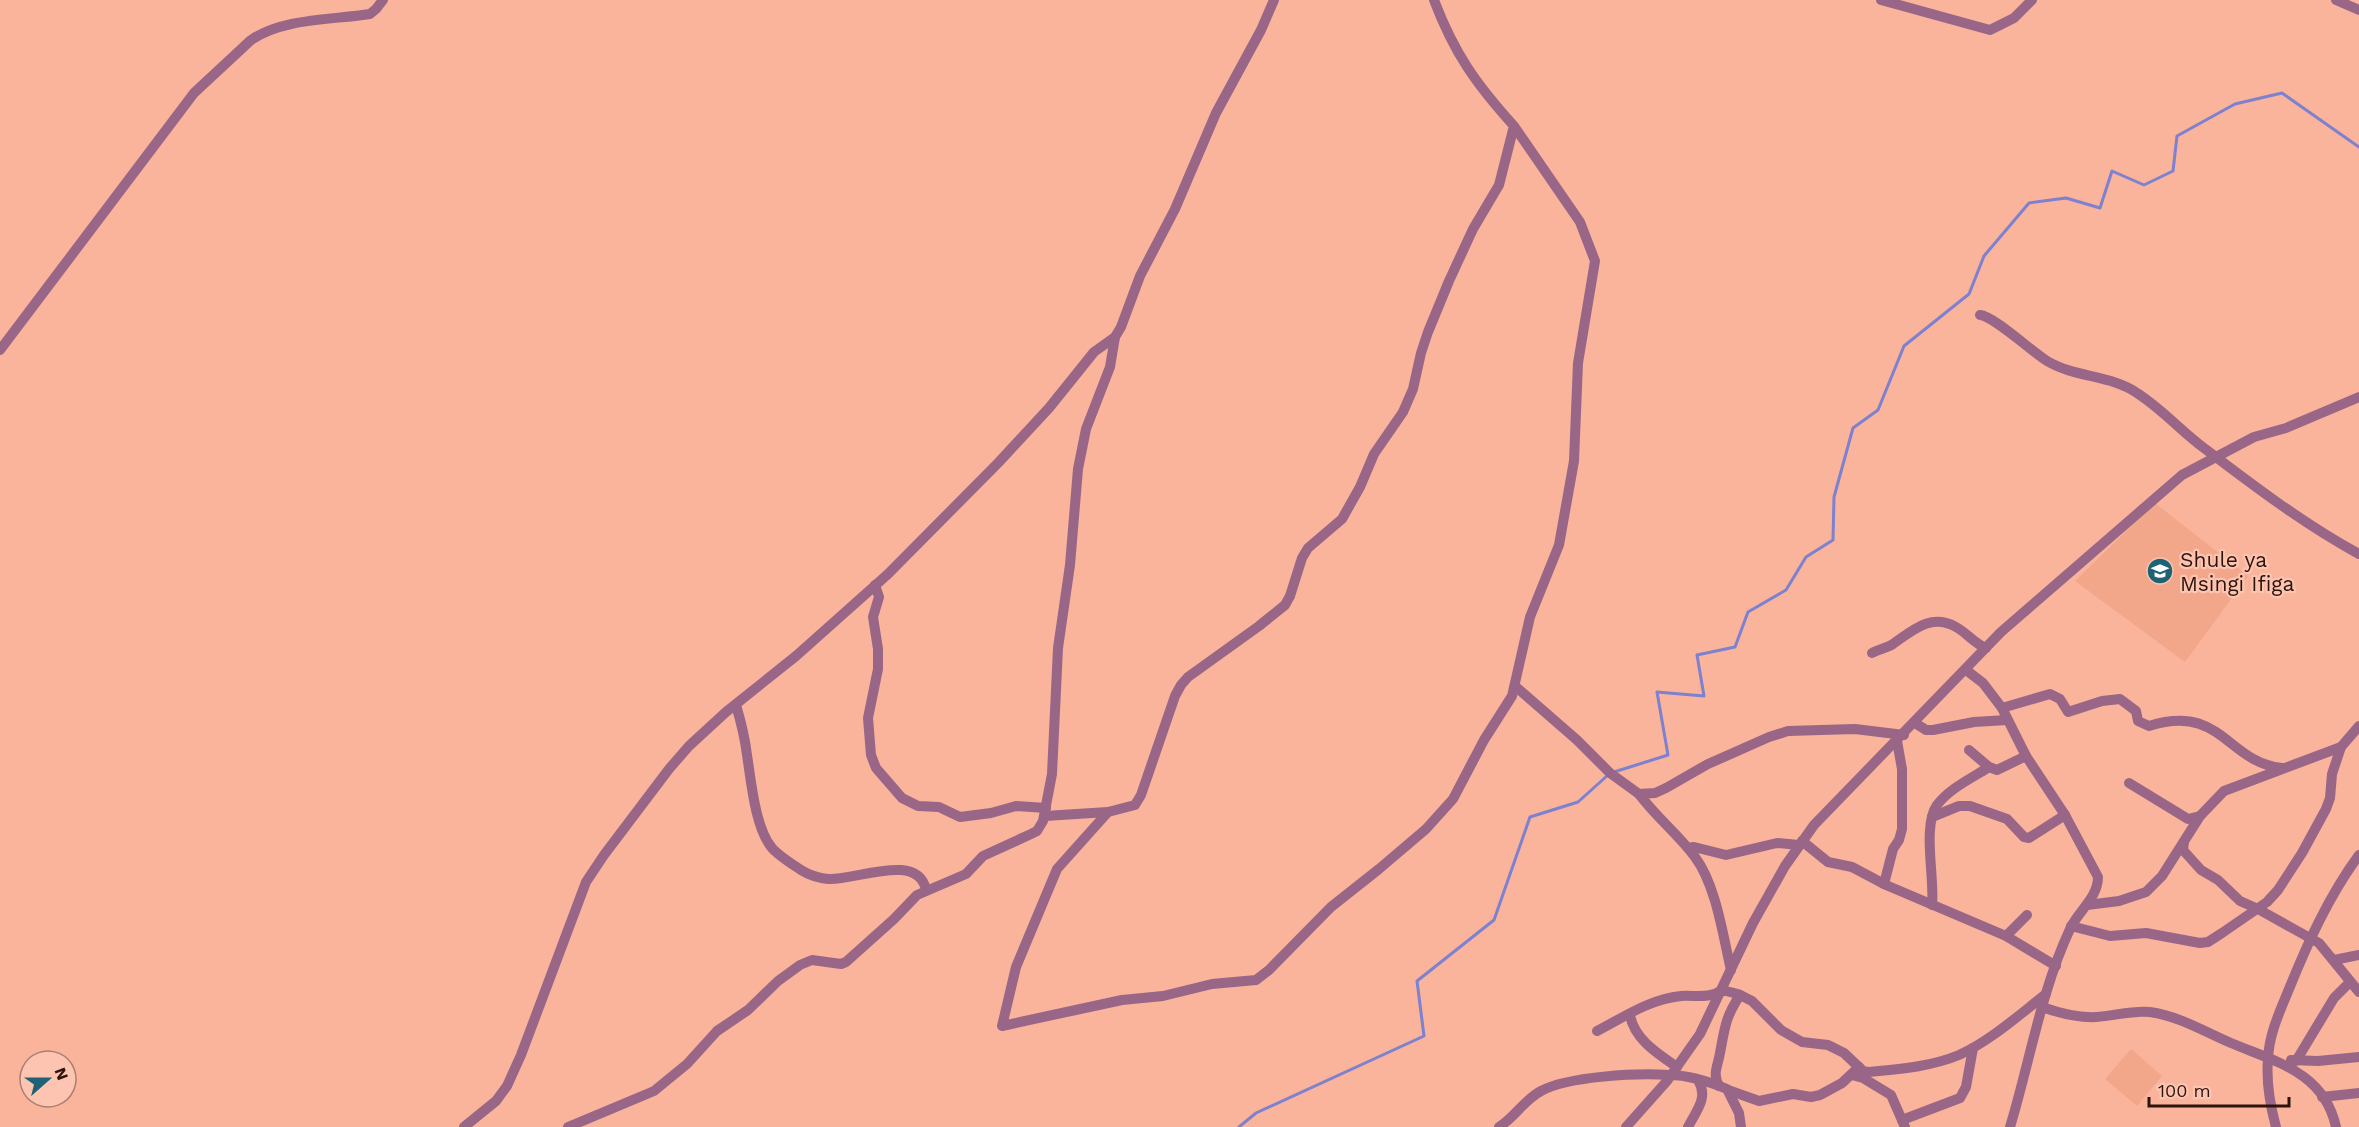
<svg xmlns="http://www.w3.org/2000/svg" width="2359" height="1127" font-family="'Work Sans',sans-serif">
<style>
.built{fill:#f2a78b}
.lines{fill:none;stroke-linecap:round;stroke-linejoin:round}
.stream{stroke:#7e80d0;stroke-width:3}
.street{stroke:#996687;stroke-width:10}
.labels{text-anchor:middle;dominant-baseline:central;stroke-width:4.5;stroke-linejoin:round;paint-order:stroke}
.poi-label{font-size:21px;fill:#2e150c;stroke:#fdc5b1;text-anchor:start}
</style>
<rect width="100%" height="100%" fill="#f9b49b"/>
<g class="built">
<path d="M2155 503 2248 576 2185 662 2075 581Z"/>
<path d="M2131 1049 2162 1076 2137 1106 2105 1079Z"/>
</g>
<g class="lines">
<g class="stream">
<path d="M1614 772 1668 755 1657 692 1704 696 1697 655 1735 647 1748 612 1786 590 1806 557 1833 540 1834 497 1853 428 1878 410 1904 346 1969 294 1984 256 2029 203 2066 198 2100 208 2112 171 2144 185 2173 171 2177 136 2235 104 2282 93 2359 147"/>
<path d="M1239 1127 1256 1113 1424 1036 1417 981 1494 920 1530 817 1578 802 1608 775"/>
</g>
<g class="street">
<path d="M1434 0C1454 53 1476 84 1514 126L1499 185 1473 229 1449 281 1428 332 1421 353 1413 389 1403 412 1374 454 1360 487 1342 519 1308 548 1302 558 1290 596 1285 605 1259 626 1188 677 1181 685 1175 696 1141 795 1135 805 1108 812 1057 869 1016 967 1002 1026 1122 1000 1163 996 1212 984 1256 980 1269 970 1331 907 1379 869 1426 829 1453 799 1484 740 1512 696 1530 617 1559 545 1574 461 1578 363 1595 261 1580 222 1514 126"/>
<path d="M1881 0 1990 30 2014 18 2032 0"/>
<path d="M2336 0 2359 10"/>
<path d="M1980 315C1994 316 2032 352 2047 361 2076 378 2111 375 2137 393 2162 409 2181 431 2204 448 2254 486 2304 524 2359 554"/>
<path d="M0 350 194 93 251 40C283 18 332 20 370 14L376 9 383 0"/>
<path d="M875 585 879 597 873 617 878 649V669L868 718 871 755 876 768 902 798 918 806 939 807 960 817 991 813 1016 806 1046 808"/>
<path d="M1872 653C1879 649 1887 648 1893 644 1913 630 1931 613 1956 627 1967 633 1975 644 1986 648"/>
<path d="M1966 670 1983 683 2002 708 2026 756 2065 815 2098 877C2098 898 2078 911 2070 929 2041 991 2030 1061 2010 1127"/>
<path d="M1515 686 1577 740 1610 773 1639 794 1655 793 1666 788 1708 764 1769 737 1788 731 1855 729 1904 735"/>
<path d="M736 705C741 722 745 738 747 755 751 780 755 828 772 848 779 856 792 864 801 870 809 875 819 878 828 879 855 881 918 851 926 890"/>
<path d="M2002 708 2050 694 2060 699 2068 712 2102 701 2120 699 2136 711 2138 721 2149 726C2222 703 2226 762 2282 768"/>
<path d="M1915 723 1926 730H1933L1974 722 2007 720"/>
<path d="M1969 750 1989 767 1997 770 2026 756"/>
<path d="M2129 783 2188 819 2200 816"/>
<path d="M1639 794C1656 817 1678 834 1695 857 1716 885 1723 936 1731 970"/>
<path d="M1045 816 1108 812"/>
<path d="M1932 817 1959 806H1970L2007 819 2024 837 2029 838 2065 815"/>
<path d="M1802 841 1828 862 1852 867 1886 885 2006 936 2056 966"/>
<path d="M2184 842 2183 850 2201 870 2218 880 2240 901 2258 909 2319 943 2359 992"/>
<path d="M1688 848 1694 847 1726 855 1777 843 1799 845"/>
<path d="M1884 884 1893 849 1899 840 1902 829V769L1897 741"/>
<path d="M1932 905C1935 879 1922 826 1937 805 1950 788 1972 778 1989 767"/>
<path d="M2087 905 2119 901 2146 892 2162 876 2200 816 2224 791 2341 747 2359 726"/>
<path d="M2071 926 2110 936 2146 933 2200 943 2208 942 2222 933 2267 902 2278 890 2302 853 2326 809 2330 798 2332 774 2341 747"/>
<path d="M2006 936 2027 915"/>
<path d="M2334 960 2359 955"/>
<path d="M2042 1007C2059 1013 2079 1018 2096 1017 2114 1016 2132 1010 2150 1012 2179 1016 2205 1032 2231 1043 2276 1062 2324 1072 2336 1127"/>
<path d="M1630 1015C1634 1039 1658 1054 1677 1067"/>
<path d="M1597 1031C1624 1017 1650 999 1681 996 1695 995 1710 999 1722 990L1738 994 1752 1001 1781 1030 1802 1042 1828 1045 1844 1053 1863 1071 1868 1072C1899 1069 1930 1067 1959 1055 1990 1041 2019 1015 2046 994"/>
<path d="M2291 1060 2318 1061 2359 1057"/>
<path d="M2296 1061 2334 998 2349 983"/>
<path d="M1852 1075 1863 1078 1891 1095 1905 1127"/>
<path d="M1719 1086C1712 1073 1718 1066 1720 1053 1725 1027 1725 1018 1740 995"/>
<path d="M1728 1090 1759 1101 1793 1094 1811 1097 1820 1095 1842 1083 1859 1067"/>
<path d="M2322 1097 2359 1093"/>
<path d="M1902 1120 1960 1098 1966 1087 1973 1048"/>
<path d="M464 1127 496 1101 507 1086 521 1055 586 882 604 855 669 769 689 746 726 712 796 656 888 574 999 462 1049 408 1094 352 1115 337 1121 327 1140 276 1175 209 1216 113 1261 30 1274 0"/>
<path d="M568 1127 654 1091 687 1064 717 1031 748 1010 778 981 800 965 812 960 841 964 846 962 894 919 917 895 966 874 983 856 1031 834 1037 831 1043 821 1052 774 1058 648 1070 565 1078 469 1086 429 1110 367 1115 337"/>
<path d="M1499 1127C1515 1117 1524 1100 1541 1091 1569 1076 1637 1073 1669 1075 1688 1075 1710 1082 1727 1089L1739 1113 1741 1127"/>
<path d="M1626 1127 1667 1081 1700 1034 1753 923 1785 866 1814 825 2001 632 2182 475 2254 437 2286 428 2359 397"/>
<path d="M1688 1127C1696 1111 1709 1098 1698 1080"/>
<path d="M2276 1127C2270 1105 2266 1082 2268 1059 2269 1034 2280 1011 2289 989 2308 942 2329 896 2359 855"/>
</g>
</g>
<defs>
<symbol id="school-disc" viewBox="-11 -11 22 22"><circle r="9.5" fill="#1f6275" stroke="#fdc5b1"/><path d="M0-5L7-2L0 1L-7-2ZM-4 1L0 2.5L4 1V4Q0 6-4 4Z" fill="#fff"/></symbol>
</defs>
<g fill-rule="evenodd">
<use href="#school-disc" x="2145" y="556" width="30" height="30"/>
</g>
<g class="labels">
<g class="poi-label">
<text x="2180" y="559">Shule ya<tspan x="2180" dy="24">Msingi Ifiga</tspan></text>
</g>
</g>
<g transform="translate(48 1079) rotate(69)"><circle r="28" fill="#fdc5b1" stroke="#aa7f6f" stroke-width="1.5"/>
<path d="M0-4.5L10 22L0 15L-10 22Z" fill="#1f6275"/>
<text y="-9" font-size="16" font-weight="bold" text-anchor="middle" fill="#2e150c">N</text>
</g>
<path d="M2149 1097v9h140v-9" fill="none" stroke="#2e150c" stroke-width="3"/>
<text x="2158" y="1097" font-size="18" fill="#2e150c" stroke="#fdc5b1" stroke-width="4.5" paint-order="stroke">100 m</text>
</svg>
